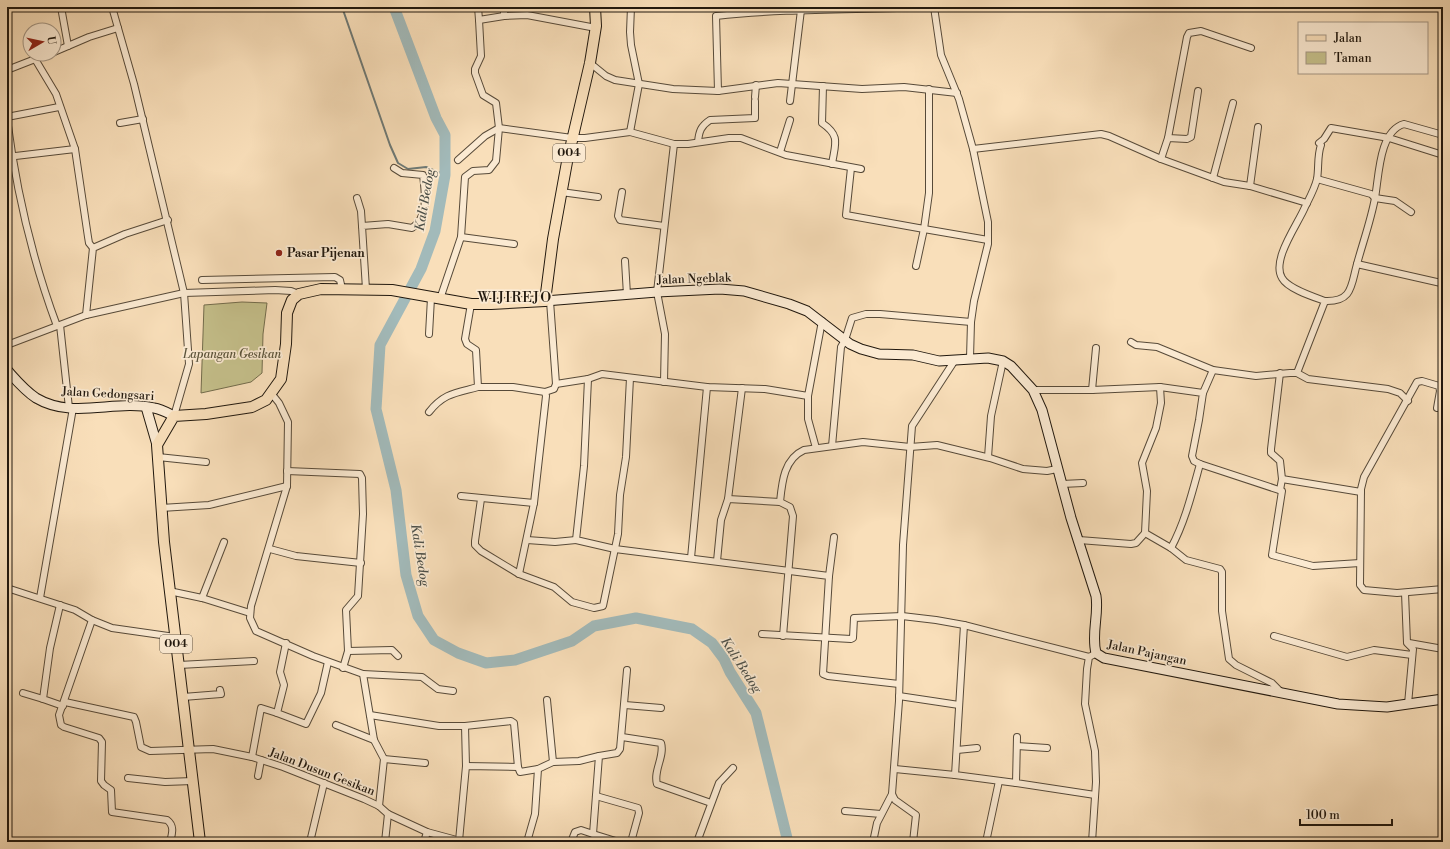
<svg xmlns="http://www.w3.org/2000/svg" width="1450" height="849" font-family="'Libre Bodoni',serif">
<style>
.green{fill:#c5c08b;stroke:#736c4c}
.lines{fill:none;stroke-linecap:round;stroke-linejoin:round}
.stream{stroke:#6e7975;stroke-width:2}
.river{stroke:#a2baba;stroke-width:11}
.street-casing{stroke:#574a39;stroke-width:8}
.secondary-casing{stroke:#21180e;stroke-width:11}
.primary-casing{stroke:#21180e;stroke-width:12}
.street{stroke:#fbead2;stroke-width:6}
.secondary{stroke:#fbead2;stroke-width:9}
.primary{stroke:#f9dfba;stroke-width:10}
.poi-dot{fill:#8f2418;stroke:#fbead2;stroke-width:1.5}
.labels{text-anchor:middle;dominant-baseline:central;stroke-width:3.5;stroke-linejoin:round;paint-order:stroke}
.shield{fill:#fbead2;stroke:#625749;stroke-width:1}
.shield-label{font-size:11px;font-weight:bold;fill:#21180e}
.poi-label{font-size:12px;font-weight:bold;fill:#21180e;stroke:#fbead2;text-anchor:start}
.street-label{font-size:12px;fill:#21180e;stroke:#fbead2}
.park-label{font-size:12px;font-style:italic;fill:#5a533a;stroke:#fbead2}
.water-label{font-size:13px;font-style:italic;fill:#4e514a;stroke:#fbead2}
.quarter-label{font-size:14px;letter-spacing:1px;fill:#21180e;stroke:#fbead2}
</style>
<rect width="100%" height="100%" fill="#f9dfba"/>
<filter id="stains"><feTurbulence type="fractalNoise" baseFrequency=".005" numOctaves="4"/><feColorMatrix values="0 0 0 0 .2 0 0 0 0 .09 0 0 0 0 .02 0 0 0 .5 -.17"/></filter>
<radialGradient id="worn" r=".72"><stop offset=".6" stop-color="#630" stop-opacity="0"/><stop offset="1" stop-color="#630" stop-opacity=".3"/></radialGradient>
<path class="green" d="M242 302 267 303 263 334 262 373 251 382 201 393 204 305Z"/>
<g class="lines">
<path class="stream" d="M342 7 390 145 398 163 408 169 426 167 445 175"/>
<path class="river" d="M394 7 436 118 445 135V175L435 231 421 269 380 345 376 409 396 490 406 575 418 616 434 640 458 653 486 663 515 660 572 641 594 626 636 618 692 629 712 643 724 659 730 672 756 713 788 842"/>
<defs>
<g id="street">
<path d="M61 7 68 46"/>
<path d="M112 7 134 84 184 293 189 364 174 416"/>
<path d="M478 7 479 20 504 16 527 15 596 28"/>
<path d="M631 7 630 32 631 45 639 84 630 132 674 144H688L729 138H741L786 155 861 169"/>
<path d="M926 7C856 10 786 8 716 16L718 91 778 83 862 89 904 87 957 93"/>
<path d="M934 7 941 55 959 99 973 149 988 222V244L974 301 971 322 970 358"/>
<path d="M504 16V7"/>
<path d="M54 52 89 37 118 28"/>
<path d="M35 59 56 94 75 149 88 237 89 243 93 248"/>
<path d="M590 63 606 76 615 80 673 89 718 91"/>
<path d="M7 70 48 54"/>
<path d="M823 86 822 123C841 136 835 144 832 164"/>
<path d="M755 97 756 85"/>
<path d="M790 101 801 10"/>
<path d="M7 117 59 107"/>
<path d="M7 119C16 189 32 259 57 326"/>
<path d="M120 123 143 119"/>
<path d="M1168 138 1187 37 1189 33 1201 31 1251 48"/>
<path d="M698 142C699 131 701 126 710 120L755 118V101"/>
<path d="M973 149 1101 134 1109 136 1161 159 1224 182 1250 186 1307 203"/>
<path d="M780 152 790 120"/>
<path d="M7 157 75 149"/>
<path d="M1161 159 1168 138 1187 139 1191 137 1198 91"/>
<path d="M458 160 485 136 499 128 572 138H585L630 132"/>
<path d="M851 168 846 215 924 229 929 193V89"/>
<path d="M1213 178 1233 103"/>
<path d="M1317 179 1371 194 1375 198 1395 201 1411 212"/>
<path d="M1250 186 1258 127"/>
<path d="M561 192 598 197"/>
<path d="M622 192 618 216 620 220 664 226"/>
<path d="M357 198 361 211 362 226"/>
<path d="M461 237 514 244"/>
<path d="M625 261 627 295"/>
<path d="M1357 264C1363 242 1371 220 1375 198 1379 176 1379 131 1404 124L1443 135"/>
<path d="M916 266 924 229 988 240"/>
<path d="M202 280 335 277 340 280 342 289"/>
<path d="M366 289 362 226 388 224 412 228C429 217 425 192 423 175L402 173 394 168"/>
<path d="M440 299 461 237 465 177 473 171 489 170 496 161 499 128 496 103 483 95 475 73V69L481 56 479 20"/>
<path d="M550 301 556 384"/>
<path d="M1325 301C1353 302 1351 285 1357 264L1441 283"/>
<path d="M471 304 465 339 467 344 476 350 478 387H513L545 392 546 396 534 503 519 574"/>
<path d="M86 315 93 248 125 234 168 220"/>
<path d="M60 325 69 408"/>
<path d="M429 334 431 298"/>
<path d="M1131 342 1136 345 1157 347 1213 370 1256 376 1290 373H1297L1308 379 1388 389 1400 393 1408 401"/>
<path d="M7 345 86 315 184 293 275 290 291 291 299 294"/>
<path d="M1280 373 1271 449V453L1280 461 1282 479"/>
<path d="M1297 373 1325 301C1314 297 1288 289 1282 278 1271 260 1298 224 1305 207 1309 199 1315 188 1317 179 1319 168 1317 156 1321 145L1319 143 1324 139 1331 128 1389 138 1443 155"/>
<path d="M588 379 584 466 576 540 615 549 829 576 823 674 828 676 899 684"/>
<path d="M664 382 665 334 657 292 674 144"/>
<path d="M556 384 588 379 602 374 707 387 765 389 808 396 822 321"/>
<path d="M1033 390H1092L1096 348"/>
<path d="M1092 390 1160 387 1203 393 1199 420 1192 456 1194 461 1200 464"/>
<path d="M545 392 554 389 556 384"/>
<path d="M271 393 279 403 288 422 287 486 251 606 250 618 256 631 313 656 363 674 374 740 384 759 379 806"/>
<path d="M1203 393 1213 370"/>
<path d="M808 396V419L816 448"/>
<path d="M1437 408 1440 391 1439 386 1422 381 1417 382 1364 477 1361 489 1360 585 1364 590 1397 593 1443 589"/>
<path d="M429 412C444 393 456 393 478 387"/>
<path d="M832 446 841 347 845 340 852 318 866 314H880L971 322"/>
<path d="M158 457 206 462"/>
<path d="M988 457 991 416 1003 361"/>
<path d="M287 471 360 474 362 478 363 514 358 596 346 610 348 651 343 668"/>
<path d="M1062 484 1083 483"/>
<path d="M1280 490 1282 479 1361 492"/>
<path d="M461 496 534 503"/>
<path d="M481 499 475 541V545L481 551 519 574 554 587 572 602 594 608 603 606 618 534 620 495 626 457 630 378"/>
<path d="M728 499 742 388"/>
<path d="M161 508 209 505 287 486"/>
<path d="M1145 533 1147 491 1142 463 1156 428 1161 403 1160 387"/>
<path d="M527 540 555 542 576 540"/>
<path d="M1079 540 1131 544 1136 543 1145 533 1171 548 1186 560 1220 569 1222 572V611L1229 659 1236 665 1272 683 1281 692"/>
<path d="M1171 548C1185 522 1192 493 1200 464L1282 491 1272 555 1313 566 1360 563"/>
<path d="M270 549 296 556 361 563"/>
<path d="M691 558 707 387"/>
<path d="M717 561 721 520 728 499 780 502"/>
<path d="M829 576 834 537"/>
<path d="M7 588 75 610 92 620 112 628 175 637"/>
<path d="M169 591 202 598 250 613"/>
<path d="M1405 593 1407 643 1413 649 1408 704"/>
<path d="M40 598 73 408"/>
<path d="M202 598 224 542"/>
<path d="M60 605 50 648 43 699 63 706"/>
<path d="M92 620 59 715 61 725 64 727 99 738 102 742 101 781 104 785 111 790 112 812 167 820C175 826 172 834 170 842"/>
<path d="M964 625 955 775 1016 783"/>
<path d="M762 634 851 639 853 638 854 618 902 616 936 620 964 625 1089 657"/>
<path d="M783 636 793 516 790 507 780 502C782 482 784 459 804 450L863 442 910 447 937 445 990 458 1023 469 1047 471 1057 469"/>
<path d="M1274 636 1347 657 1374 650 1412 655"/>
<path d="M286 643 280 672 284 685 277 713 306 724 321 693 328 662"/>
<path d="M1409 643 1443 649"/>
<path d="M348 651 392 650 398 656"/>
<path d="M179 665 254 661"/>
<path d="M363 674 422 677 438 689 453 691"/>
<path d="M23 693 43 699"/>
<path d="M899 696 959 705"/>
<path d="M183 697 221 694 220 690"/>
<path d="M547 700 553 762"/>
<path d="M65 702 134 717 136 722 141 747 150 751 213 749 252 757 283 767 364 799 379 806 388 814 427 832 464 842"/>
<path d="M625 705 661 708"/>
<path d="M370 715 439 726H465L511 721 514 723 518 767 466 766 459 841"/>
<path d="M336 725 374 740"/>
<path d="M465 726 466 766"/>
<path d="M622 737 661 743C665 756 653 771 657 784L711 803"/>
<path d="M1017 737 1016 783 1095 795"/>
<path d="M1017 746 1047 748"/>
<path d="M957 750 977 748"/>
<path d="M252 757 261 708 277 713"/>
<path d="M384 759 425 763"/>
<path d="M518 767 520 772 538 769"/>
<path d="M895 769 955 775"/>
<path d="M258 776 261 760"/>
<path d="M128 778 165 782 193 781"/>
<path d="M596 796 638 808 639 813 631 842"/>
<path d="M845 811 881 814"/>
<path d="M593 834 619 842"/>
<path d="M310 842 324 783"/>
<path d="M385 842 388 814"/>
<path d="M424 842 427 832"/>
<path d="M527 842 535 814 538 769 553 762 579 761 599 756"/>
<path d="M571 842 575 832 581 830 593 834 599 756 617 753 620 749 627 670"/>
<path d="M697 842 719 783 733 768"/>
<path d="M873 842 877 823 892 794"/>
<path d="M913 842 916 815 895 800 892 794 899 701 903 545 912 426 955 360"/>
<path d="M986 842 999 781"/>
<path d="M1092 842 1096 782 1095 751 1085 704 1087 669 1089 657 1093 655"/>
</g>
<g id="secondary">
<path d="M545 301 657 292 720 289 744 291 789 304 807 311 850 344 861 349 879 354 913 355 939 361 988 358 1003 361 1011 366 1033 390 1042 410 1071 518 1096 596C1099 615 1091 634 1096 653L1104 658 1338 704 1387 707 1443 699"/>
<path d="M7 370C16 380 24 390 36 398 73 420 115 399 154 408 161 409 168 413 174 416"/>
<path d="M146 407 157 445"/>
</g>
<path id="primary" d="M200 842 164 542 157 445 174 416 206 414 252 407 266 400 281 379 286 344 287 313 292 300 299 294 321 289 392 290 471 304H491L545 301 553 239 567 162 590 63 596 26 595 7"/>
</defs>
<use href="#street" class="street-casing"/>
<use href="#secondary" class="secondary-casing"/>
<use href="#primary" class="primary-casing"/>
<use href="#street" class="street"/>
<use href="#secondary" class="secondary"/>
<use href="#primary" class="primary"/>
</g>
<circle class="poi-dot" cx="279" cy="253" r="4"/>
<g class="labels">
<g class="shield">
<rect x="553" y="144" width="32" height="18" rx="3"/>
<rect x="160" y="635" width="32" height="18" rx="3"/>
</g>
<g class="shield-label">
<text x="569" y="153">004</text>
<text x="176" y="644">004</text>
</g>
<g class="poi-label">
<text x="287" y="253">Pasar Pijenan</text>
</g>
<g class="street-label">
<text transform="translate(694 279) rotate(-2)">Jalan Ngeblak</text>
<text transform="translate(108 394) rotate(3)">Jalan Gedongsari</text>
<text transform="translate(1147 653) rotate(12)">Jalan Pajangan</text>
<text transform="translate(322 772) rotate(21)">Jalan Dusun Gesikan</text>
</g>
<g class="park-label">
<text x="232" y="354">Lapangan Gesikan</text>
</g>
<g class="water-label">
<text transform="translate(425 200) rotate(-80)">Kali Bedog</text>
<text transform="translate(420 555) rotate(81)">Kali Bedog</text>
<text transform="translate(741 665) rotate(57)">Kali Bedog</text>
</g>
<g class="quarter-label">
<text x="515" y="298">WIJIREJO</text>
</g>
</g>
<rect width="1450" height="849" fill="none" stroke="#f9dfba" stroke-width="24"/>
<rect x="8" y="8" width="1434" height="833" fill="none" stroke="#21180e" stroke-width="2"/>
<rect x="12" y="12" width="1426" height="825" fill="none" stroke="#21180e"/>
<rect x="1298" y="22" width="130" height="52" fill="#fbead2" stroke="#a49684"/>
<rect x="1306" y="35" width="20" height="6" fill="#f9dfba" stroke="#a49684"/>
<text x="1334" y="42" font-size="12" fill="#21180e">Jalan</text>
<rect x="1306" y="52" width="20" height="12" fill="#c5c08b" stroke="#a49684"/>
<text x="1334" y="62" font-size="12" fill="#21180e">Taman</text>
<g transform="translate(42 42) rotate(81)"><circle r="19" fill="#fbead2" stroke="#a49684"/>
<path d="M0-3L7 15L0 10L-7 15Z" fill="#8f2418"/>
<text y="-6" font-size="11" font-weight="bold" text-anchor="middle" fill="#21180e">U</text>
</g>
<path d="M1300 819v6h92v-6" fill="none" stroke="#21180e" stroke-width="2"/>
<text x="1306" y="819" font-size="12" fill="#21180e" stroke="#fbead2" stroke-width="3" paint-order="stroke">100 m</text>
<rect width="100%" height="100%" filter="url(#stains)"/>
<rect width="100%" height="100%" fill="url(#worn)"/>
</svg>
